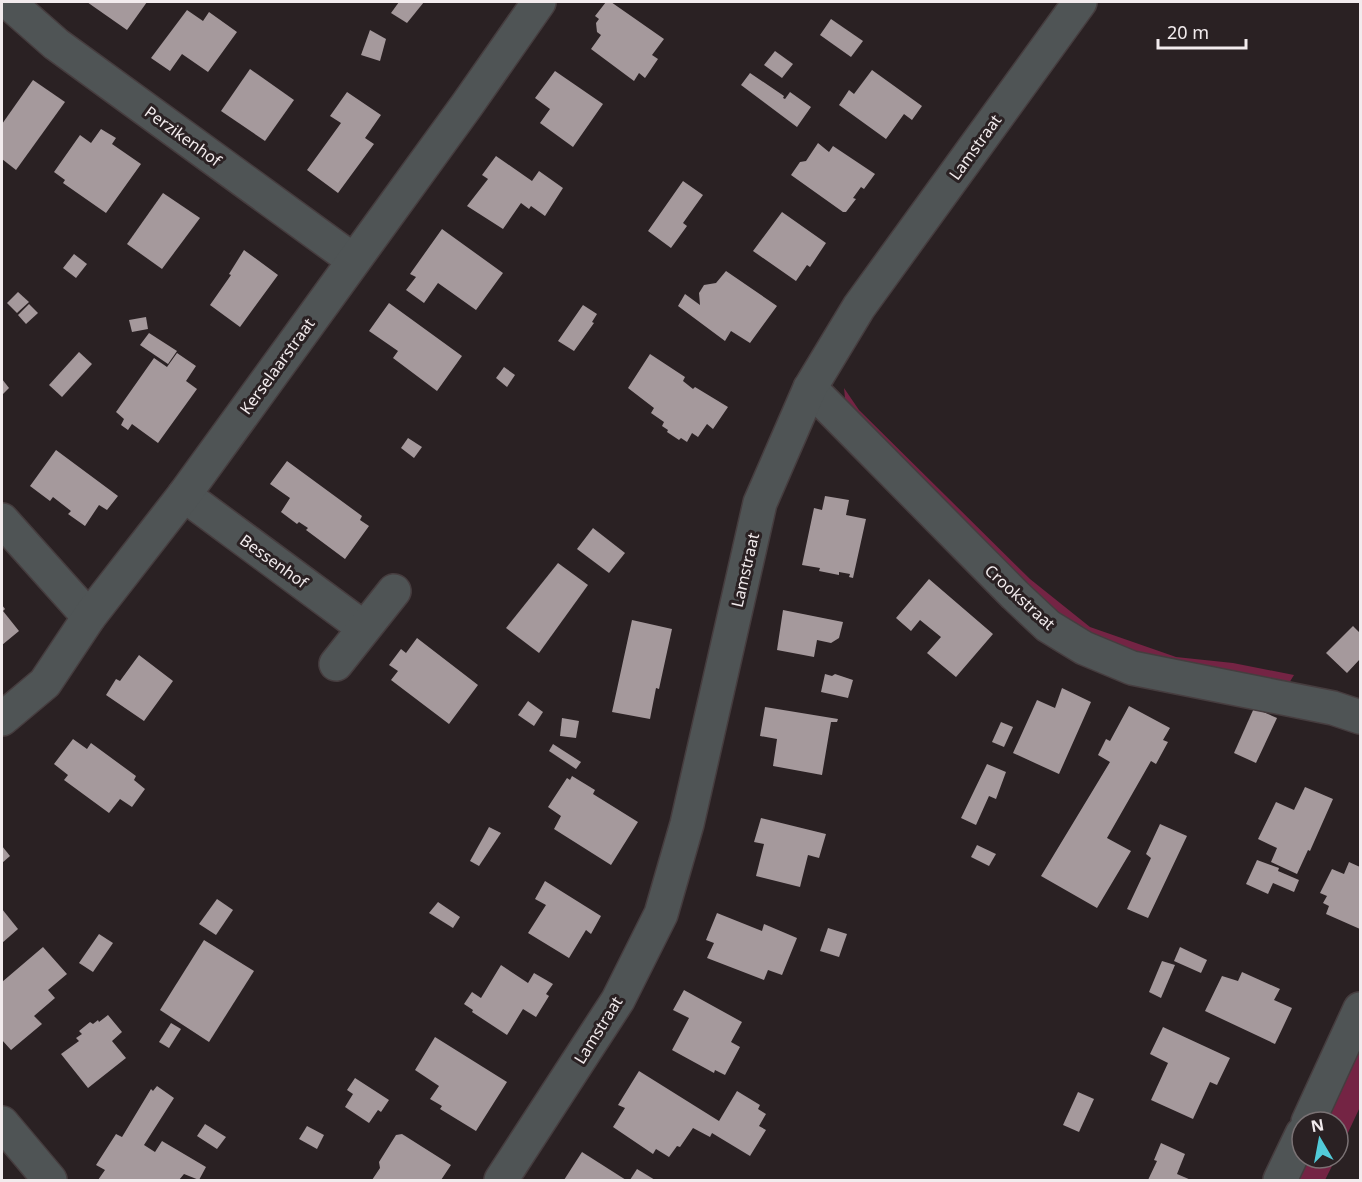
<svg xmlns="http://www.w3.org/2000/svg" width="1362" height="1182" font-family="'Noto Sans',sans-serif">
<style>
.green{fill:#742444}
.building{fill:#a5999c}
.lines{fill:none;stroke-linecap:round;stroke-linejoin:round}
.minor-casing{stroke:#463d3f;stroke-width:36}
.minor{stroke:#4f5455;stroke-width:33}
.labels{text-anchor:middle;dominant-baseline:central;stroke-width:6;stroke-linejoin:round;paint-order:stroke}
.street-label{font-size:16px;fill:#f2ebed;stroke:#2a2123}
</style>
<rect width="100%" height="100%" fill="#2a2123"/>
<g class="green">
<path d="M844 388 859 410 1030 579 1090 627 1176 657 1233 663 1294 675 1286 688 1141 662 1046 613 846 408Z"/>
<path d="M1360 1048V1107L1338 1154V1122H1326Z"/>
<path d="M1309 1158H1336L1325 1180H1299Z"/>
</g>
<g class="building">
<path d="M87 2H147L127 30Z"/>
<path d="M399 2H424L407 23 391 13Z"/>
<path d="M606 2H611L664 39 652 55 658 59 645 78 639 73 634 81 591 49 601 35 597 32 596 23 599 19 595 16Z"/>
<path d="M187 10 203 21 209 12 237 32 208 72 182 54 170 71 151 58Z"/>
<path d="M831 19 863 41 851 57 820 35Z"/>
<path d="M370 30 386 39 380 61 361 55Z"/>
<path d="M775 51 793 64 782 78 764 65Z"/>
<path d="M250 69 294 100 265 141 221 111Z"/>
<path d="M872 70 922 106 912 120 904 114 886 139 839 105 849 90 854 94Z"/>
<path d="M555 71 603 104 573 147 540 123 550 109 535 98Z"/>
<path d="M750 73 784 96 783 98 785 99 790 92 811 107 797 127 741 85Z"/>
<path d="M33 80 65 102 16 170 2 159V124Z"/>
<path d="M347 92 381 115 365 138 374 144 338 193 307 170 341 123 330 116Z"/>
<path d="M101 129 116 138 112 144 141 164 106 213 63 183 65 180 54 172 80 135 91 143Z"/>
<path d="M818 143 829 152 833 146 875 174 864 189 861 187 853 198 856 199 846 212H843L791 175 800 162 806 161Z"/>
<path d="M496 156 532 181 539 171 563 188 545 216 531 206 529 209 521 203 503 229 467 206 488 179 482 175Z"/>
<path d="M683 181 703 195 683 223 687 226 671 248 648 231Z"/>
<path d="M163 193 200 218 162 269 127 244Z"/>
<path d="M782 212 826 243 810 267 807 265 796 281 753 251Z"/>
<path d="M442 229 503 273 476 310 438 283 424 303 406 290 416 277 410 274Z"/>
<path d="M244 250 278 275 240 327 210 305 231 275 229 274Z"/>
<path d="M74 254 87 264 76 278 63 268Z"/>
<path d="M726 271 777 306 750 343 731 331 725 341 678 306 685 294 700 305 699 293 704 285 716 283Z"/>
<path d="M18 292 29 302 17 313 7 303Z"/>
<path d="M389 303 462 356 437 391 393 358 398 351 369 331Z"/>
<path d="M29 304 38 313 26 324 18 315Z"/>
<path d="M583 305 597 314 592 322 594 323 574 351 558 341Z"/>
<path d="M146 317 148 329 132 332 129 320Z"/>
<path d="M149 333 177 351 168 364 140 345Z"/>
<path d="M79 352 92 364 62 397 49 385Z"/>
<path d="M177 353 196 366 186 381 197 389 158 443 132 424 128 430 121 425 124 419 116 412 154 358 167 367Z"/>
<path d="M650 354 685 377 683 381 693 389 695 387 728 407 713 429 707 424 698 437 692 433 687 442 681 438 679 440 667 432 668 430 662 426 664 422 651 413 654 408 628 388Z"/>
<path d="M504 367 515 375 507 387 496 378Z"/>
<path d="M2 379 9 388 2 395Z"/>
<path d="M408 438 422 447 414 458 401 448Z"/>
<path d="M56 450 118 496 107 510 99 505 85 526 68 514 71 511 53 497 50 501 30 486Z"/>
<path d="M287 461 362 516 360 520 369 526 345 559 306 530 308 528 299 522 297 524 281 512 290 498 270 484Z"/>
<path d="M825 496 849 500 846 515 866 519 853 578 849 577 850 574 839 572V575L819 571 820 568 802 565 814 508 822 510Z"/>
<path d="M593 528 625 553 609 573 577 549Z"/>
<path d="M558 563 588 585 539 653 506 628Z"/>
<path d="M929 579 993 634 956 677 927 653 941 637 920 620 911 631 896 618Z"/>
<path d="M2 605 5 609 3 611 19 631 2 645Z"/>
<path d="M783 610 843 622 839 638 831 643 817 640 814 657 777 650Z"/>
<path d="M632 620 672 629 659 689 656 688 650 719 612 712Z"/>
<path d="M1353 626 1360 633 1359 656 1360 659 1347 673 1326 653Z"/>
<path d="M417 638 478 685 449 724 391 680 398 671 389 665 401 649 406 653Z"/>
<path d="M139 655 173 681 144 721 106 695 116 679 120 681Z"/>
<path d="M825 674 832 676 835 674 853 680 848 698 821 692Z"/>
<path d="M1062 688 1091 702 1059 774 1013 753 1037 700 1055 708Z"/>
<path d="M528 701 543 712 534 726 518 715Z"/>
<path d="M1129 706 1170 728 1163 740 1168 742 1156 764 1151 761 1107 838 1131 851 1097 908 1041 876 1110 762 1098 755 1106 739 1110 741Z"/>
<path d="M765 707 838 719 837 722H831L822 775 773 766 777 739 760 736Z"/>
<path d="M1254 708 1277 718 1256 763 1234 753Z"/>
<path d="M562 718 579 721 576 738 560 736Z"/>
<path d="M1001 722 1013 727 1004 747 992 742Z"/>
<path d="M73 739 87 749 91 743 136 776 134 780 145 789 132 807 120 799 109 813 64 780 68 775 54 764Z"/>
<path d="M553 744 581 762 576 769 549 751Z"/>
<path d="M987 764 1006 772 996 799 989 796 976 825 961 818Z"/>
<path d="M572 776 595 790 593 794 638 822 611 865 554 829 561 816 548 807 567 778 570 780Z"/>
<path d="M1305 787 1333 799 1310 851 1308 850 1297 874 1271 862 1277 848 1258 839 1276 802 1294 810Z"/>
<path d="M761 818 826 834 819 858 808 855 800 887 756 876 764 844 754 842Z"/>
<path d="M1160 824 1187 836 1148 918 1127 909 1151 858 1146 854Z"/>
<path d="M489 827 501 833 479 866 470 861Z"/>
<path d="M977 845 996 854 989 866 971 857Z"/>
<path d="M2 846 10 856 2 863Z"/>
<path d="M1257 860 1279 868 1278 871 1299 880 1294 892 1273 883 1268 894 1246 884Z"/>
<path d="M1349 862 1360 867V929L1326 914 1329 906 1323 903 1327 896 1320 893 1332 869 1344 874Z"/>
<path d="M545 881 601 916 591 934 586 930 569 958 528 933 546 905 535 899Z"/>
<path d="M217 899 233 910 216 935 199 924Z"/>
<path d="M438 902 460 917 453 928 429 913Z"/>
<path d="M2 909 18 929 2 943Z"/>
<path d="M717 913 762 931 764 924 797 938 782 975 768 970 764 980 707 958 714 943 706 940Z"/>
<path d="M828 928 847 934 839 957 820 951Z"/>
<path d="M99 934 113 943 93 972 79 963Z"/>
<path d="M204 940 254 971 209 1042 160 1010Z"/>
<path d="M43 947 67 974 48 990 55 998 34 1016 42 1024 11 1050 2 1040V982Z"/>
<path d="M1180 947 1207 960 1201 973 1174 961Z"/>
<path d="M1162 961 1175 965 1161 998 1149 992Z"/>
<path d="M501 965 528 983 534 973 553 984 546 994 549 996 536 1017 523 1009 507 1035 472 1012 473 1010 464 1004 472 992 481 998Z"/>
<path d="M1242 972 1280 989 1274 1000 1292 1008 1275 1044 1205 1011 1222 976 1238 981Z"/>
<path d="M684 990 742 1022 731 1042 740 1047 725 1075 715 1070 714 1073 672 1050 689 1018 673 1010Z"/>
<path d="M108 1015 122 1032 112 1041 126 1058 88 1088 61 1054 79 1041 76 1038 82 1034 79 1031 90 1022 93 1024 98 1020 99 1022Z"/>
<path d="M171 1023 181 1029 169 1048 159 1042Z"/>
<path d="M1163 1027 1230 1058 1217 1085 1210 1082 1193 1119 1151 1100 1168 1063 1150 1054Z"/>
<path d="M435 1037 507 1082 476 1131 440 1109 442 1106 430 1099 439 1086 415 1070Z"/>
<path d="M639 1071 719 1121 737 1091 760 1105 758 1109 766 1114 759 1126 766 1130 750 1156 712 1133 710 1137 693 1128 680 1147 677 1146 669 1157 656 1149 653 1154 613 1127 625 1108 618 1105Z"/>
<path d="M355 1078 389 1100 381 1112 378 1110 369 1123 345 1107 353 1094 347 1090Z"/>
<path d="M157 1086 174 1098 144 1145 155 1152 162 1141 206 1167 199 1180 184 1174 179 1180H98L105 1170 96 1165 116 1134 122 1137 151 1089 153 1091Z"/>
<path d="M1078 1092 1094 1099 1079 1132 1063 1125Z"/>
<path d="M205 1124 226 1137 217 1149 197 1136Z"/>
<path d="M307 1126 324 1135 317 1149 299 1139Z"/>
<path d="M402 1134 451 1165 441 1180H372L380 1168 379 1162 396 1135Z"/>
<path d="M1161 1143 1185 1154 1177 1174 1191 1180H1148L1157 1161 1154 1160Z"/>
<path d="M582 1152 626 1180H564Z"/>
<path d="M637 1169 655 1180H630Z"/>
</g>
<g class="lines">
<defs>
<g id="minor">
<path d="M15 8 56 44 353 260"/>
<path d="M810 388 1015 595 1048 626 1084 648 1132 668 1333 708 1360 717"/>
<path d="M184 495 364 628"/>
<path d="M2 520 89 617"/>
<path d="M336 664 394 591"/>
<path d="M2 719 45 683 89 617 184 495 467 105 539 2"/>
<path d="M1308 1122 1360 1009"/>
<path d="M2 1123 50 1180"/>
<path d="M501 1180 618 1000 661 914 687 824 760 503 810 388 859 307 1080 2"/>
<path d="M1280 1180 1302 1134"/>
</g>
</defs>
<use href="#minor" class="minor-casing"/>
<use href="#minor" class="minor"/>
</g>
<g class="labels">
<g class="street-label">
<text transform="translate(183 136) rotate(36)">Perzikenhof</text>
<text transform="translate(975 147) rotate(-54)">Lamstraat</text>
<text transform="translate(277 366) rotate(-54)">Kerselaarstraat</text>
<text transform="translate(274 561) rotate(36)">Bessenhof</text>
<text transform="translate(745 570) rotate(-77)">Lamstraat</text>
<text transform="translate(1020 597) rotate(42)">Crookstraat</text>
<text transform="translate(598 1030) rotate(-58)">Lamstraat</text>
</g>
</g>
<rect width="1362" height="1182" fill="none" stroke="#f2ebed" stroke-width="6"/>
<g transform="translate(1320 1140) rotate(350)"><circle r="28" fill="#2a2123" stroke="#7a7274" stroke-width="1.5"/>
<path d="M0-4.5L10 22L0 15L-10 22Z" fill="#52cbd9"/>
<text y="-9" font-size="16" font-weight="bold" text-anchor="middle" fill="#f2ebed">N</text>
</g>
<path d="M1158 39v9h88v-9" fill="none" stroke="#f2ebed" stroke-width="3"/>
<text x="1167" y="39" font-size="18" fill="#f2ebed" stroke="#2a2123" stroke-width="4.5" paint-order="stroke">20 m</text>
</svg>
